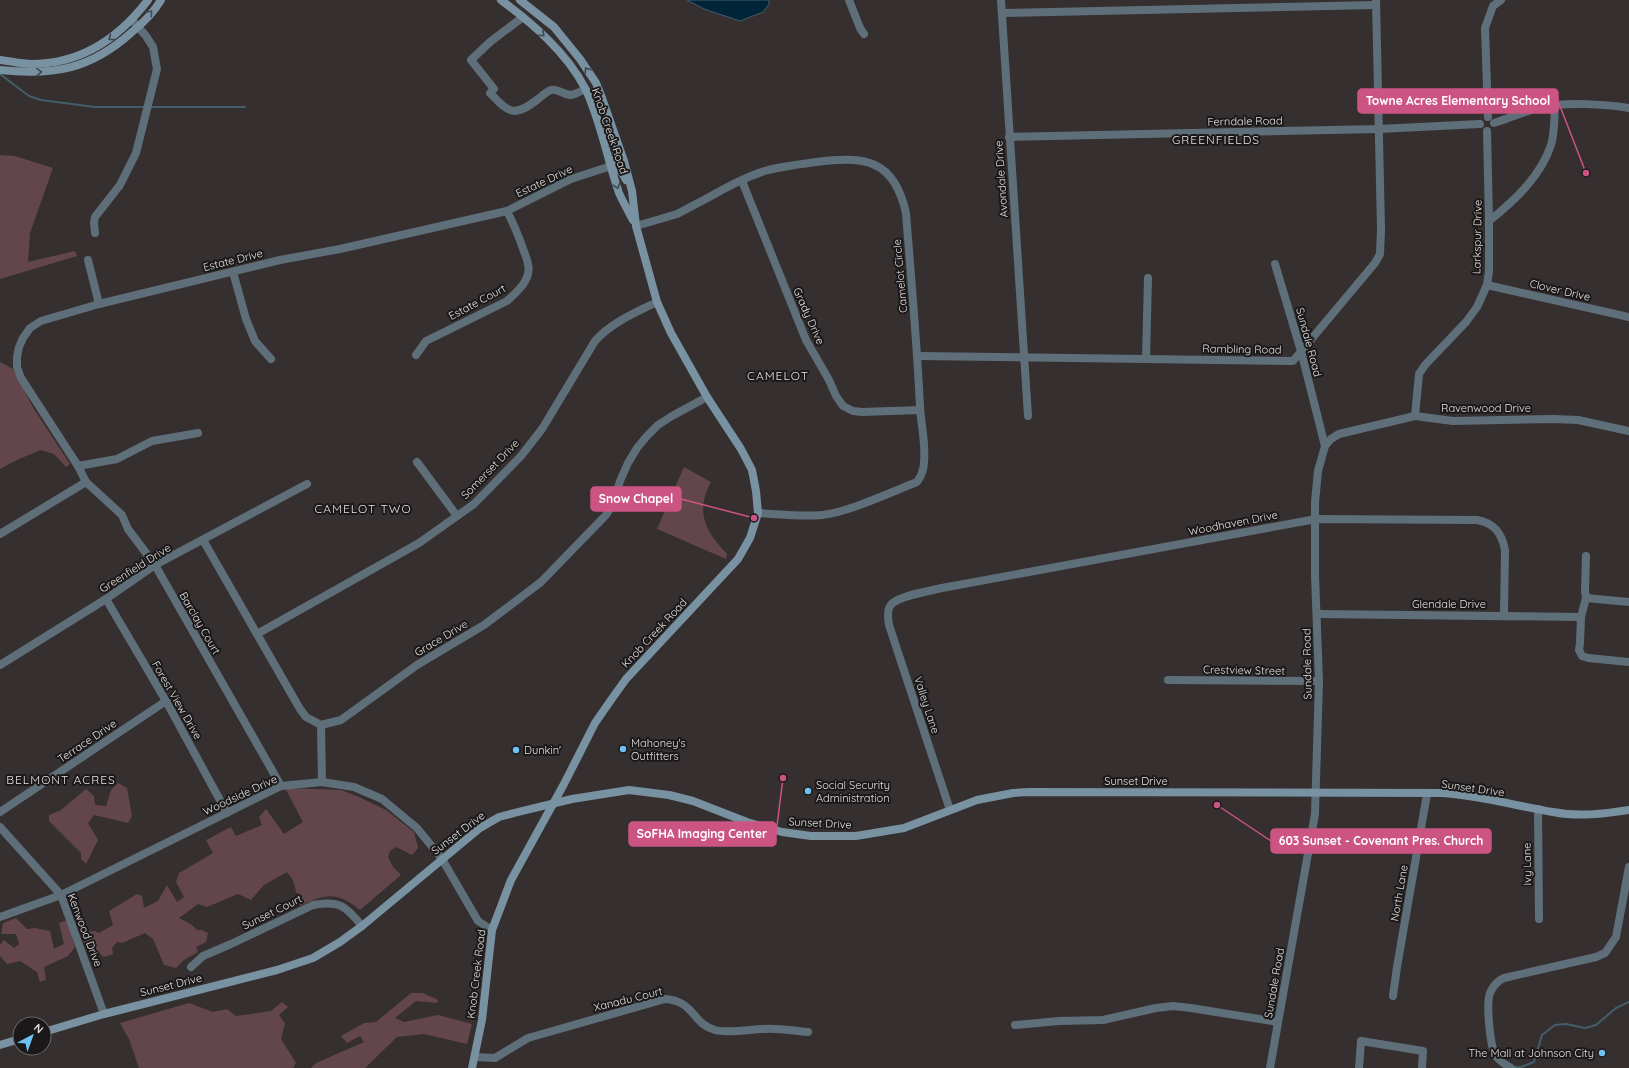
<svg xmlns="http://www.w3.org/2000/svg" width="1629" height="1068" font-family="Quicksand,sans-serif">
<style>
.green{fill:#63464c}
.water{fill:#002539;stroke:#445d6b}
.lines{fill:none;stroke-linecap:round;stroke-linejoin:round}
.stream{stroke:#445d6b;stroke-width:2}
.street{stroke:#5f6f79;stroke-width:8}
.secondary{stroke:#7892a2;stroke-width:8}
.oneway{stroke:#40494f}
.poi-dot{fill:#6dc2f3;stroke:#1a1818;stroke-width:1.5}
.labels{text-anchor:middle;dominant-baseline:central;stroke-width:4;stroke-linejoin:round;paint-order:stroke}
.street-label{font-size:11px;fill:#e3dfe0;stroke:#1a1818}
.poi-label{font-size:11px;fill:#e3dfe0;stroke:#1a1818;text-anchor:start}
.neighbourhood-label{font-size:12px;letter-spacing:1px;fill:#e8e0e1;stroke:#1a1818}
.leader{fill:none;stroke:#cc5483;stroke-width:1.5}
.callout-dot{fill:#cc5483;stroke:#1a1818;stroke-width:1.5}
.callout{fill:#cc5483;stroke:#cc5483;stroke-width:1.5}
.callout-label{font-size:12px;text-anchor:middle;font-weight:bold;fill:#fff}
</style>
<rect width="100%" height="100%" fill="#352f30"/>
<g class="green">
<path d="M0 155 15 156 53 168 30 233 28 262 75 251 77 256 0 279Z"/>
<path d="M0 362 13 369 34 409 70 464 66 467 54 454 41 450 19 459 0 469Z"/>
<path d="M684 467 711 482C695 512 705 531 727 554L726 559 657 529Z"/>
<path d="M118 783 127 788 132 816 128 823 94 815 88 823 98 840 86 864 81 859V853L49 821V815L61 810 86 789 94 796 95 805 106 806 111 790Z"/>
<path d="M285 788 341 790 359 797 386 810 414 832 418 848 412 855 396 847 390 851 388 857 393 867 401 875 360 910C336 891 326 894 300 906L293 880 287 872 264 885 251 900 238 894 207 907 198 904 179 918 191 924 197 930H202L208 933 206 942 196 947 198 952 184 960 176 968 164 965 153 939 145 933 122 943 117 942 112 948 113 954 104 957 91 946H86L83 940 85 932 94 931 99 933 113 925 109 911 137 894 142 896 144 908 158 901 167 885 177 902 184 897 176 882 179 873 213 853 206 840 231 827 236 836 262 825 259 817 266 809 284 834 303 822Z"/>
<path d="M16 918 27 929 35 928 50 931 54 949 64 944 59 923 67 920 75 947 68 956 44 967 46 980 40 982 37 972 20 961 7 964 0 956V945L4 940 14 948 19 944 16 934H1L3 923Z"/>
<path d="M411 993H423L438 1000 437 1003 416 1001 395 1018 404 1022 438 1015 472 1024 467 1044 424 1034 397 1037 365 1068H311L316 1063 364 1042 360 1036 347 1043 341 1036 364 1023 376 1022Z"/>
<path d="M282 1002 288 1007 279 1015 285 1023 281 1039 296 1063 293 1068H139L129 1039 120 1023 189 1003 213 1012 227 1009 236 1016 271 1011Z"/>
</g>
<path class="water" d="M687 0H769V4L763 12 740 21 704 9Z"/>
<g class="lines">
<g class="stream">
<path d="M0 74 29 96 41 100 95 107H144"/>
<path d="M151 107H245"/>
<path d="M1513 1067H1521L1534 1062 1542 1035 1555 1025 1566 1024 1585 1028 1596 1025 1616 1008 1629 1002"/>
</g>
<g class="street">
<path d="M849 0 860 28 864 34"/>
<path d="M1001 0 1028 416"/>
<path d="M1002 13 1376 5"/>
<path d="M523 17 490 42 471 60 494 89 490 93C509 113 514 118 538 99 542 96 546 92 551 90 558 88 563 95 571 95 576 94 581 91 585 89"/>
<path d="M1488 117 1485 28 1493 6 1501 0"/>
<path d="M1494 123C1510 118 1525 111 1542 107 1566 102 1604 104 1629 108"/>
<path d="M1009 137 1379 129 1480 124"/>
<path d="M742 181 806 340 829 380 836 396 843 406 853 411 862 412 920 410"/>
<path d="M1489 221C1514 201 1541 176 1551 145 1555 133 1554 118 1555 105"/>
<path d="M636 226C650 222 664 218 677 214 684 211 690 207 696 204 719 192 743 177 768 170 784 166 801 164 816 162 865 156 894 159 906 213 911 278 917 342 920 407 921 425 926 444 924 462 924 469 922 475 917 482 891 492 849 512 822 515 801 517 779 514 758 513"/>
<path d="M95 233 94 222 95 217 120 185 136 153 157 69 153 47 146 36 132 20"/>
<path d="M88 260 99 304"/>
<path d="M233 272 246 319 255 341 271 359"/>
<path d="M1487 285 1629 317"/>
<path d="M416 355 426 341 507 301C517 292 532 279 528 264 527 258 524 252 522 246 518 234 513 223 507 211"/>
<path d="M918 356 1293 361 1375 263 1380 254 1381 229 1376 0"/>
<path d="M1146 359 1148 278"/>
<path d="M1415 416 1419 374 1425 365 1466 322 1477 307 1487 285 1489 271V221L1487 131"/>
<path d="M1325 446 1331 439 1339 434 1415 416 1453 421 1554 419 1578 420 1629 431"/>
<path d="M417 462 457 516"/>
<path d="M78 466 117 459 152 441 198 433"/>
<path d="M0 534 86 482"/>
<path d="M203 540 300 709 306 717 321 725 341 720 417 665 484 625 541 582 606 515 614 502 620 481 628 463 637 448 647 436 658 425 672 416 707 397"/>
<path d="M1586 556 1585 591 1586 598 1581 617 1580 643 1579 650 1582 656 1588 658 1629 662"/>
<path d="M1586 598 1629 602"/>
<path d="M106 599 166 701 227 813"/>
<path d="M1317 614 1581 617"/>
<path d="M257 634 419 543 474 504 521 456 542 429 595 341C612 322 635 313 657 302"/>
<path d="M0 665 106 599 155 565 307 484"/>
<path d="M1168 680 1319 681"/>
<path d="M321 725 322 782"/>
<path d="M281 786 155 565 128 529 122 515 86 482 78 466 21 378 17 367V357L19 347 23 338 30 328 41 321 99 304 280 260 340 249 507 211 571 179 611 166"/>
<path d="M1538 809 1539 919"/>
<path d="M950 810 889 625C888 619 887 611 890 606 896 596 930 591 942 588L1316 519 1477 520C1494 523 1502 533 1505 550L1504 615"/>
<path d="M0 812 166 701"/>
<path d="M0 827 61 895 104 1014"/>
<path d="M0 917 61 895 281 786 322 782 354 787 382 799 417 828 442 859 478 921 492 930"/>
<path d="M191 967 203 956 231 944 313 905C339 900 346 906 362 926"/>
<path d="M1393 996 1397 967 1427 794"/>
<path d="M1015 1025 1059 1021 1103 1020 1156 1008 1173 1006 1191 1008 1278 1022"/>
<path d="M475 1057 495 1058 528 1038 665 999C695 1001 692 1024 715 1030 731 1034 749 1029 765 1029 779 1028 794 1031 808 1032"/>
<path d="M1270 1068 1315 814 1319 681 1315 575V502L1318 471 1325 446 1301 351 1275 264"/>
<path d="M1359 1068 1361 1041 1423 1051 1422 1068"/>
<path d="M1511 1068C1505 1064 1498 1061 1495 1054 1490 1045 1486 1003 1490 993 1493 986 1497 981 1504 978L1596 957 1605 953 1616 937 1629 867"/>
</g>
<g class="secondary">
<path d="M501 0C533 24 566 52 585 88 601 121 607 159 619 193 623 202 628 211 633 220"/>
<path d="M0 60C10 61 21 64 31 64 81 64 119 38 148 0"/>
<path d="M0 70C54 76 91 69 132 32 143 23 154 12 161 0"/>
<path d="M617 148 615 161 611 166C618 168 623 173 626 180"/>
<path d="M44 1032 104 1014 277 970 313 958 340 942 362 926 480 828 499 817 518 812 572 799 629 790 669 795 693 801 747 822 782 832 811 836H856L904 828 977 800 1013 793 1028 792 1442 793C1479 795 1516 806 1553 812 1578 817 1604 814 1629 810"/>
<path d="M0 1045 20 1039"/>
<path d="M472 1068 482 1020 492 930 511 880 564 784 595 723 611 700 626 679 738 559 750 538 758 513 756 491 752 470 741 449 707 397 671 333 657 302 636 226 632 191 624 161 602 98 596 83 580 59 554 27 520 0"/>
</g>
</g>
<defs><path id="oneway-chevron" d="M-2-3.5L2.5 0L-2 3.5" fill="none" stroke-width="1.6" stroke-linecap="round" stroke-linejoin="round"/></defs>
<g class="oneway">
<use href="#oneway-chevron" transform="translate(150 13) rotate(-49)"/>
<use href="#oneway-chevron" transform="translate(542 34) rotate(43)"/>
<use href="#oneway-chevron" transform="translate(111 38) rotate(144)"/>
<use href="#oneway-chevron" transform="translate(587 70) rotate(-122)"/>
<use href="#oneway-chevron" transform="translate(39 72) rotate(-1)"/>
<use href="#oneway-chevron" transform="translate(617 186) rotate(72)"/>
</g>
<g class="poi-dot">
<circle cx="623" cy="749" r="4"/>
<circle cx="516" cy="750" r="4"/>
<circle cx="808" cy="791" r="4"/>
<circle cx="1602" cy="1053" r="4"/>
</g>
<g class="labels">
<g class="street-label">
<text transform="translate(1245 121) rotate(-1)">Ferndale Road</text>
<text transform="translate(610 131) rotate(71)">Knob Creek Road</text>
<text transform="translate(1001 179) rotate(-94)">Avondale Drive</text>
<text transform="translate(544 181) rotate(-25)">Estate Drive</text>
<text transform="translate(1477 237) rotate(-89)">Larkspur Drive</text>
<text transform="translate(233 260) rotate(-14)">Estate Drive</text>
<text transform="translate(900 276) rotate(-95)">Camelot Circle</text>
<text transform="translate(1560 290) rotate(13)">Clover Drive</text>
<text transform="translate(477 302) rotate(-28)">Estate Court</text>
<text transform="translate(809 316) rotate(66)">Grady Drive</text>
<text transform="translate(1309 342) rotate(75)">Sundale Road</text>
<text transform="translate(1242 349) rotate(1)">Rambling Road</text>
<text x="1486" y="408">Ravenwood Drive</text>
<text transform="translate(490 469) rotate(-46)">Somerset Drive</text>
<text transform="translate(1233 523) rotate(-11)">Woodhaven Drive</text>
<text transform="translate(135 568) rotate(-32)">Greenfield Drive</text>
<text x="1449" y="604">Glendale Drive</text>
<text transform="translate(200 623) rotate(60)">Barclay Court</text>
<text transform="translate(654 633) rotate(-47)">Knob Creek Road</text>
<text transform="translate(441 638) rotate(-31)">Grace Drive</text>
<text transform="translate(1307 664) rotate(-91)">Sundale Road</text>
<text transform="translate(1244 670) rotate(1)">Crestview Street</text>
<text transform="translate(177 700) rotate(60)">Forest View Drive</text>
<text transform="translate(927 705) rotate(72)">Valley Lane</text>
<text transform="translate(87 741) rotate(-34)">Terrace Drive</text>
<text x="1136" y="781">Sunset Drive</text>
<text transform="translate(1473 788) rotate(8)">Sunset Drive</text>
<text transform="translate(240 795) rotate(-25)">Woodside Drive</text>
<text transform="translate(820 823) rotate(3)">Sunset Drive</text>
<text transform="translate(458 833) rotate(-37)">Sunset Drive</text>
<text transform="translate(1527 864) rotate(-91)">Ivy Lane</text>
<text transform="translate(1399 893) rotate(-80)">North Lane</text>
<text transform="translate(272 912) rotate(-26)">Sunset Court</text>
<text transform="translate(85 930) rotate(69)">Kenwood Drive</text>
<text transform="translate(476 974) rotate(-83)">Knob Creek Road</text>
<text transform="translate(1274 983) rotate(-80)">Sundale Road</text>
<text transform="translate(171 985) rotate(-14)">Sunset Drive</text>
<text transform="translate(628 999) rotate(-14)">Xanadu Court</text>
</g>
<g class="poi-label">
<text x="631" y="743">Mahoney's<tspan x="631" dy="13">Outfitters</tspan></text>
<text x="524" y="750">Dunkin'</text>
<text x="816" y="785">Social Security<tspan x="816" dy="13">Administration</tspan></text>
<text x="1594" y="1053" text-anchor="end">The Mall at Johnson City</text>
</g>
<g class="neighbourhood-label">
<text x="1216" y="139">GREENFIELDS</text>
<text x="778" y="375">CAMELOT</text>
<text x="363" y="508">CAMELOT TWO</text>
<text x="61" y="779">BELMONT ACRES</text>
</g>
</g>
<path class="leader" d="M1586 173L1558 101M754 518L681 499M783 778L776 834M1217 805L1271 841"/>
<g class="callout-dot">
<circle cx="1586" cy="173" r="4"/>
<circle cx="754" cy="518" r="4"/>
<circle cx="783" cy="778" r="4"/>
<circle cx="1217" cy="805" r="4"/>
</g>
<g class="callout">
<rect x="1358" y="89" width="200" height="24" rx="4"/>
<rect x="591" y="487" width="90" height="24" rx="4"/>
<rect x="629" y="822" width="147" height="24" rx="4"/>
<rect x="1271" y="829" width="220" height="24" rx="4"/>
</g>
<g class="callout-label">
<text x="1458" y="105">Towne Acres Elementary School</text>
<text x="636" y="503">Snow Chapel</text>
<text x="702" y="838">SoFHA Imaging Center</text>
<text x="1381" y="845">603 Sunset - Covenant Pres. Church</text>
</g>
<g transform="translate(32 1036) rotate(41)"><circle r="19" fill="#1a1818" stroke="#6a6868"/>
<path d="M0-3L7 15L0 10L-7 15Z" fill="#6dc2f3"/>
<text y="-6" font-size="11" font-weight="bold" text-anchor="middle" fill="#e3dfe0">N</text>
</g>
</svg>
